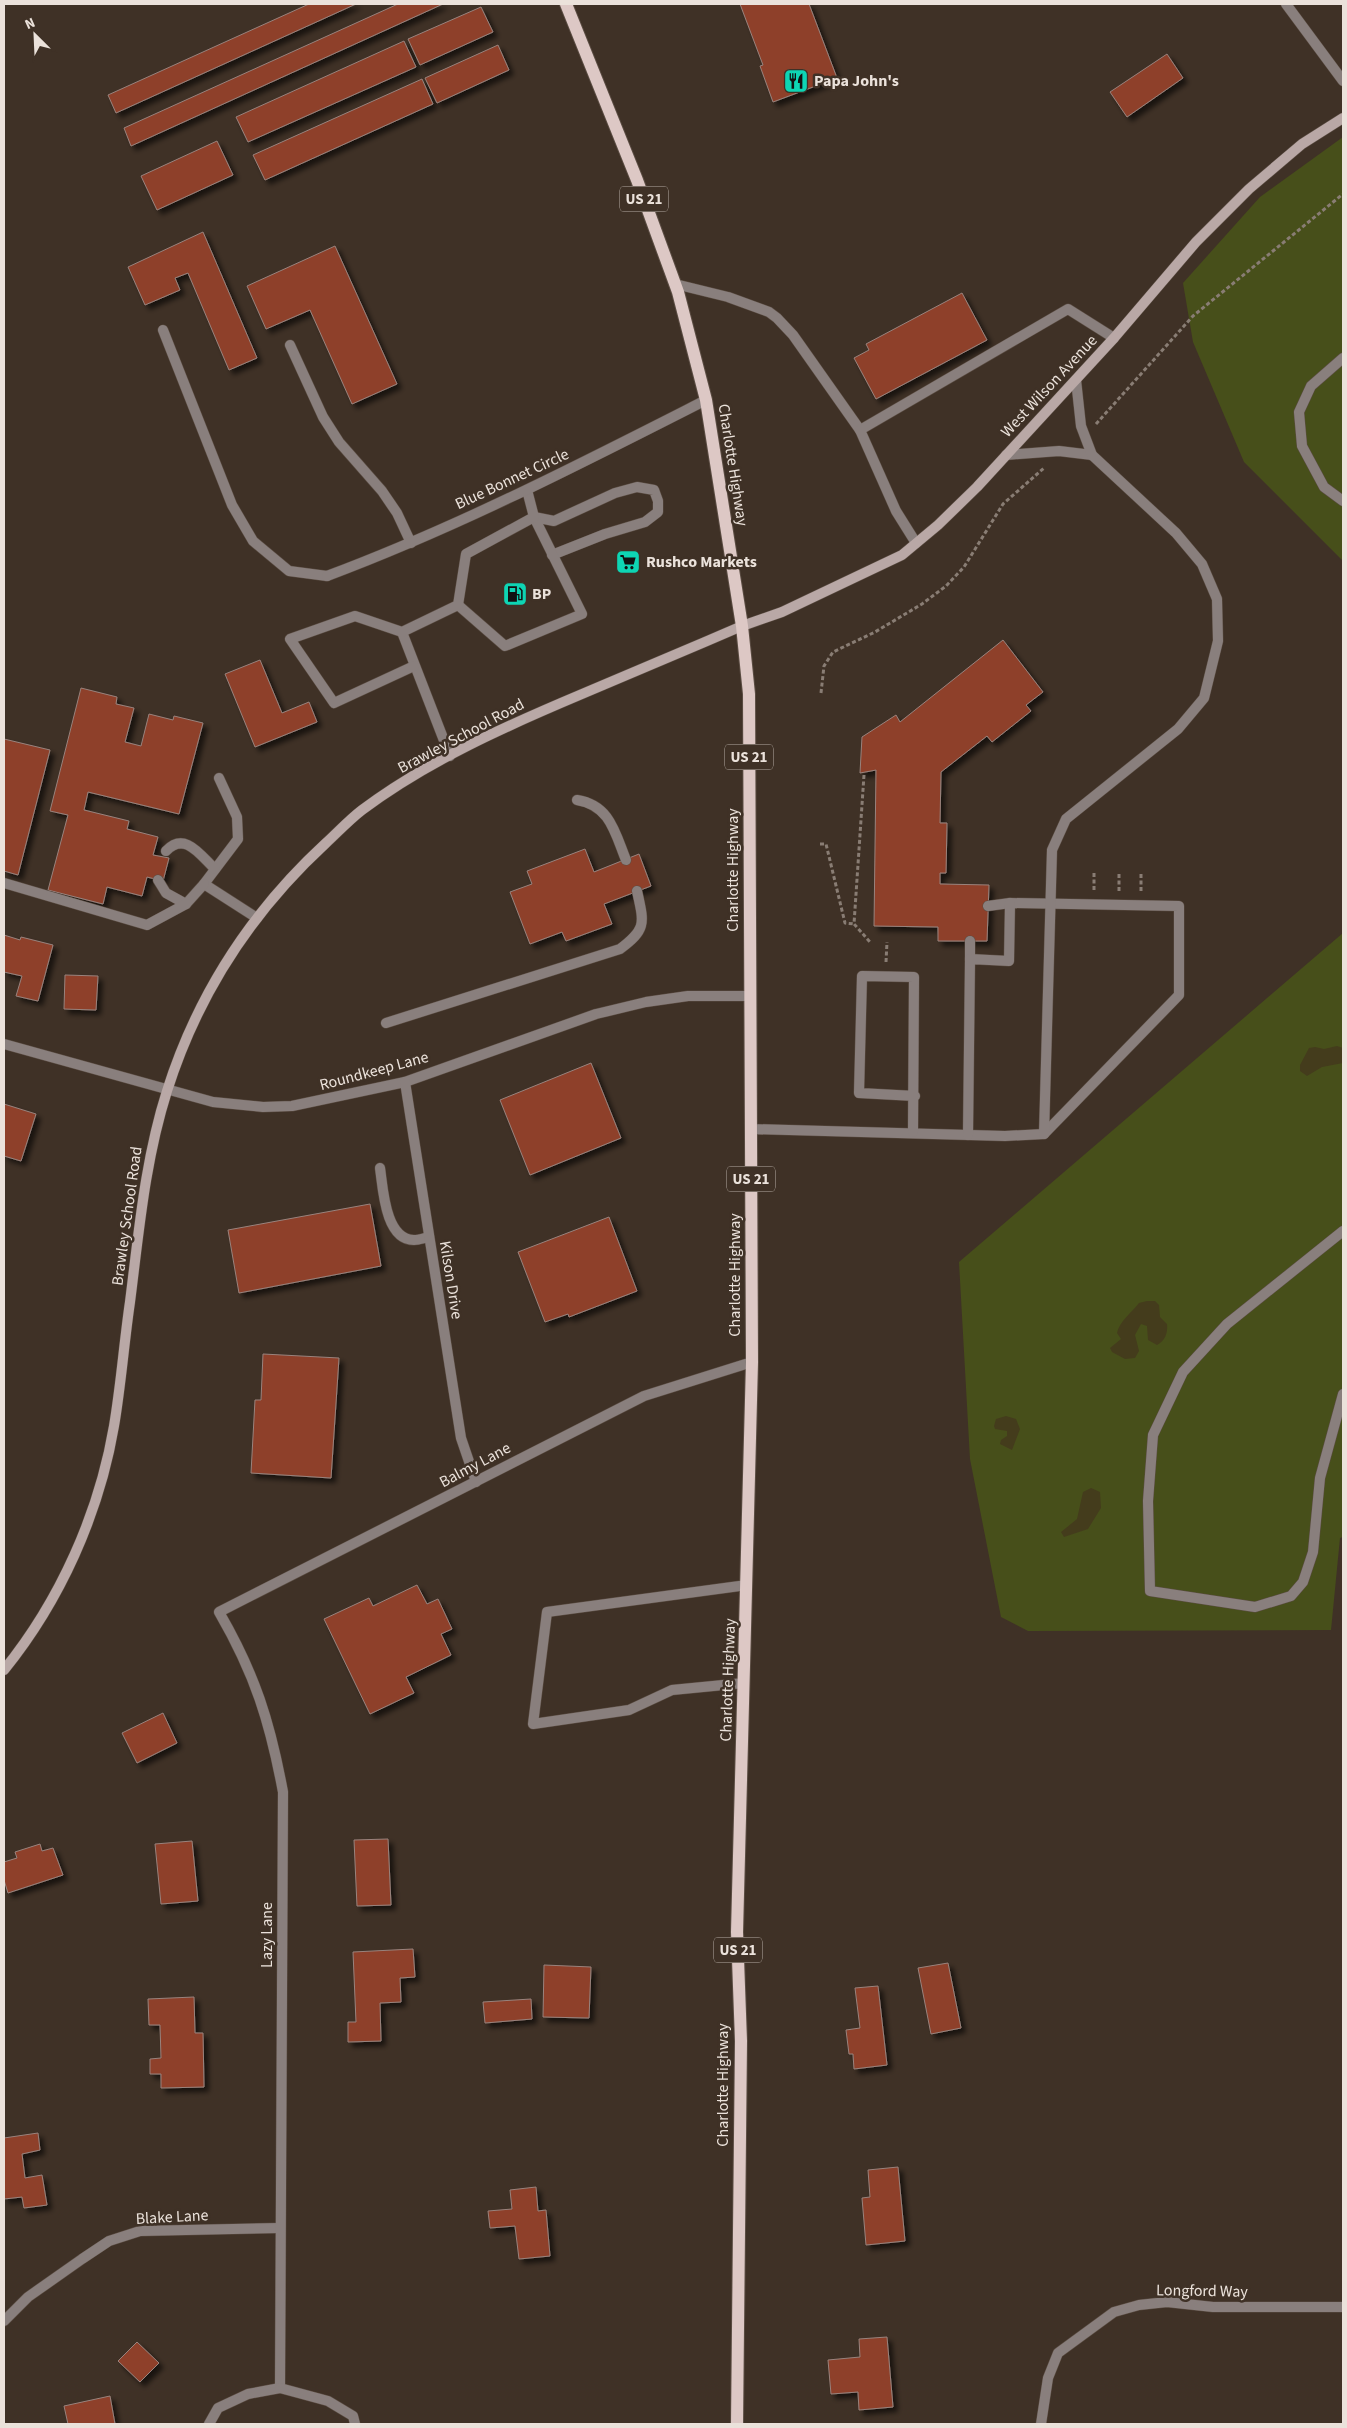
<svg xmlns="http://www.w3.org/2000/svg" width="1347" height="2428" font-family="'Source Sans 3',sans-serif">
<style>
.green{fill:#474f1a}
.sand{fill:#443c1c}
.building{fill:#8e3f29;stroke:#99837d;filter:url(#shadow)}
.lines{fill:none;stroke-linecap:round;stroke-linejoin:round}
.lane-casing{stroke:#5b4d43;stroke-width:11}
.street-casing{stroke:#5b4d43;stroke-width:11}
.secondary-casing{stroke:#5b4d43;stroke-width:11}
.primary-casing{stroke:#5b4d43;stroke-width:14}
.path{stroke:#897d74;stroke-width:3;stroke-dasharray:4 2.5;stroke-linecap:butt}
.lane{stroke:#897f7d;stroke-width:10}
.street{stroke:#897f7d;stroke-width:10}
.secondary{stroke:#b9a8a6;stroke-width:10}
.primary{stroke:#ddc8c5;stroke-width:12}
.labels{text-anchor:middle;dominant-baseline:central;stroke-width:5;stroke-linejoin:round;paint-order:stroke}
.shield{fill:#3f3126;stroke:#b7ada5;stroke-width:1}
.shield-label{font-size:15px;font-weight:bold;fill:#ebe2db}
.poi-label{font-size:16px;font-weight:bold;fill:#ebe2db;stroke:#3f3126;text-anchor:start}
.street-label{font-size:16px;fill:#ebe2db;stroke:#3f3126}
</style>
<defs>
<filter id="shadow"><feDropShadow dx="4.5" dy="4.5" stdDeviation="2.5" flood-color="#0009"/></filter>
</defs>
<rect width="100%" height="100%" fill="#3f3126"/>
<g class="green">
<path d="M1343 137V561L1244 462 1193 342 1183 283 1260 197Z"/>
<path d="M1343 933V1537L1340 1538 1331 1630 1028 1631 1001 1617 970 1459 959 1262Z"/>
</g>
<g class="sand">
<path d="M1337 1046 1343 1048V1063L1322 1067 1307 1076 1300 1071V1065L1309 1048 1315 1047 1324 1049Z"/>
<path d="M1147 1301H1155L1159 1305 1160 1317 1167 1324C1168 1333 1165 1341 1157 1345L1148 1340 1147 1326 1141 1324 1135 1335 1139 1351 1135 1358 1125 1359 1112 1352 1110 1348 1121 1339 1117 1333C1119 1322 1132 1312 1139 1303Z"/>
<path d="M1006 1416 1016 1419 1020 1429 1012 1450 1000 1444 1001 1440 1007 1436V1431L995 1429 994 1426 996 1419Z"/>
<path d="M1091 1488 1100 1492 1101 1508 1088 1529 1064 1537 1061 1532 1077 1519 1083 1492Z"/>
</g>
<g class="building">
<path d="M309 4H356L116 113 108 95Z"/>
<path d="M398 4H443L131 146 124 128Z"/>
<path d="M740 4H809L837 78 773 102 760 66 763 65Z"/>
<path d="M481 7 493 32 420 65 408 39Z"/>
<path d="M404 41 416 67 248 142 236 117Z"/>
<path d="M498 45 509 70 437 103 425 78Z"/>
<path d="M1167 54 1183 78 1127 117 1110 92Z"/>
<path d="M422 79 433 104 265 180 253 155Z"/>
<path d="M217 141 233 175 157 210 141 176Z"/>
<path d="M203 232 257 358 229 370 188 273 175 278 180 290 145 305 128 267Z"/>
<path d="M335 246 397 384 352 404 310 310 266 329 247 286Z"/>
<path d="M962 293 987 340 876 399 854 358 869 350 866 344Z"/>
<path d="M1003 640 1043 692 1026 705 1031 711 992 742 987 736 941 772 940 823H947L946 873H940V884L989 885 987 941H938V927L874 926 876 770 860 773 862 737 896 715 900 722Z"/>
<path d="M260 660 282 713 309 702 317 722 255 747 225 674Z"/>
<path d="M81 688 117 697 116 704 134 708 125 742 141 746 149 714 173 720 174 716 203 723 179 814 88 792 84 810 129 821 127 829 158 837 153 855 169 858 163 881 147 877 142 896 107 887 103 904 48 890 68 815 50 811Z"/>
<path d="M4 739 50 750 18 875 4 871Z"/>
<path d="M585 849 594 872 639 854 651 886 604 904 612 924 566 941 562 932 530 944 510 892 532 884 527 871Z"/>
<path d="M4 935 20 940 21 937 53 945 38 1001 16 996 22 976 4 972Z"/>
<path d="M65 975 98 976 96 1010 64 1009Z"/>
<path d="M591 1063 621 1138 530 1175 500 1100Z"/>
<path d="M4 1104 36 1114 21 1161 4 1156Z"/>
<path d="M370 1204 381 1266 239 1293 228 1230Z"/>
<path d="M609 1217 637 1291 569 1317 568 1314 545 1322 518 1252Z"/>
<path d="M263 1354 339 1358 331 1478 251 1473 255 1400H261Z"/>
<path d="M417 1585 427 1604 438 1599 452 1629 441 1634 451 1655 406 1677 414 1693 370 1714 324 1619 369 1598 373 1606Z"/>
<path d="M163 1713 177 1743 137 1763 122 1733Z"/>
<path d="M388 1839 391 1905 357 1906 354 1840Z"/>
<path d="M192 1841 198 1901 161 1904 155 1844Z"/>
<path d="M40 1844 42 1851 53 1848 63 1875 8 1893 4 1880V1862L17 1858 15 1852Z"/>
<path d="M413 1949 415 1977 400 1978 401 2002 380 2003 381 2041 348 2042V2022H356L353 1952Z"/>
<path d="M948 1963 961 2028 931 2034 918 1968Z"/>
<path d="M544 1965 591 1967 589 2018 543 2017Z"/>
<path d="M878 1986 887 2065 854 2069 853 2054H849L846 2030 860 2028 855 1988Z"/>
<path d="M194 1997 195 2033H203L204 2087 161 2088V2074H150V2059L161 2058 160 2025H149L148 1999Z"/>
<path d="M531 1999 532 2019 485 2023 483 2002Z"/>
<path d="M38 2133 40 2150 22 2154 25 2178 42 2175 47 2205 24 2208 22 2197 4 2199V2138Z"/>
<path d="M898 2167 905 2241 866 2245 862 2198 870 2197 868 2170Z"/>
<path d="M536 2187 538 2211 546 2210 550 2256 519 2259 515 2226 490 2228 488 2211 512 2209 510 2190Z"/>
<path d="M887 2337 893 2407 859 2410 858 2392 831 2394 828 2360 860 2357 859 2339Z"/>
<path d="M137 2342 159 2363 140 2382 118 2361Z"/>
<path d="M110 2396 115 2424H68L64 2406Z"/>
</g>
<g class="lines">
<defs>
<g id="lane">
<path d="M675 284 728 297 769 312 777 318 793 335 860 430"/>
<path d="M163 330 232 505 253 541 289 571 327 576"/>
<path d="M290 345 323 417 339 442 382 491 397 513 411 543"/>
<path d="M1343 358 1311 386 1299 412 1302 446 1324 487 1343 501"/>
<path d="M1006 455 1059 451 1092 455"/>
<path d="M534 517 554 521 615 493 637 487 654 490 658 501V512L645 522 605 534 552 555"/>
<path d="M916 543 896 511 860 430 1068 309 1114 338"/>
<path d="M458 605 505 646 582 614 534 517"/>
<path d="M402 632 450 756"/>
<path d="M414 666 334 703 290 639 355 616 402 632 458 605 466 554 534 517 527 490"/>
<path d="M219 778 237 817 238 839 204 884 257 918"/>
<path d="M577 800C610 805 615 833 626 860"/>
<path d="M166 851C185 831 200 855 215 869"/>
<path d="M158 880 166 893 186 904"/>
<path d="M4 883 147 925 186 904 204 884"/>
<path d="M970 941V959"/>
<path d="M386 1023 620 949C647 929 644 923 637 891"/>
<path d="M750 1129 1005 1136 1044 1134 1179 995V906L1010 903 988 906"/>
<path d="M913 1132 914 977 862 976 859 1093 915 1096"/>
<path d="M1044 1134 1052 850 1066 819 1178 729 1204 698 1218 641 1217 599 1202 564 1176 533 1092 455 1081 426 1076 380"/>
<path d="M968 1135 970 959 1009 961 1010 903"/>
<path d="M380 1168C383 1188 385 1240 414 1240 419 1240 424 1238 429 1237"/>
<path d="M1343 1231 1227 1324 1183 1372 1153 1435 1148 1501 1150 1591 1255 1607 1291 1596 1303 1582 1313 1552 1320 1478 1343 1394"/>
<path d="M744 1683 672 1690 629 1710 533 1724 547 1612 747 1585"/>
</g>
<g id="street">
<path d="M1286 4 1343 81"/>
<path d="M327 576C458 527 582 463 706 400"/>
<path d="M4 1044 213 1102 263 1107 292 1106 405 1082 596 1014 646 1002 688 996H749"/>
<path d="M405 1082 461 1438 476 1482"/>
<path d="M4 2321 28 2297 82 2259 109 2241 140 2231 280 2228"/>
<path d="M280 2388 283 1792C270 1722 255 1674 219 1612L644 1396 752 1362"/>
<path d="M209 2424 218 2408 248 2394 280 2388 328 2401 353 2416 355 2424"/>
<path d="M1041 2424 1048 2378 1058 2353 1114 2312 1139 2305 1167 2302 1213 2307H1343"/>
</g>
<path id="secondary" d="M4 1670C60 1601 99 1514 114 1426 121 1385 124 1343 130 1302 139 1231 145 1160 167 1091 198 993 251 912 326 843 338 832 349 820 362 810 429 760 506 726 582 694 636 671 689 649 742 626L782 612 902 555 938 525 977 487 1114 338 1196 242 1249 189 1302 144 1343 118"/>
<path id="primary" d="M566 4 637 180 678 292 706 400 742 626 749 694 752 1362 737 1932 741 2041 737 2424"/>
</defs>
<use href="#lane" class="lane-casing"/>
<use href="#street" class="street-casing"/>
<use href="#secondary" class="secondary-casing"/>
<use href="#primary" class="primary-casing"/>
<g class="path">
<path d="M1096 424 1193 316 1343 194"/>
<path d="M821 693 824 666 833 652 875 632 922 604 946 586 964 567 1003 504 1044 468"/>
<path d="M864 775 854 924 870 942"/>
<path d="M820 844H826L845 923 854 924"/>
<path d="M1119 874V891"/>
<path d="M1141 874V891"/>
<path d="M1094 890V873"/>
<path d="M886 962 887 942"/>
</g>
<use href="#lane" class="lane"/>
<use href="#street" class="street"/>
<use href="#secondary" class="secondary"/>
<use href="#primary" class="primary"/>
</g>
<defs>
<symbol id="restaurant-square" viewBox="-11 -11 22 22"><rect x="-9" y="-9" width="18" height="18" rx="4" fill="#0ed5b4" stroke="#3f3126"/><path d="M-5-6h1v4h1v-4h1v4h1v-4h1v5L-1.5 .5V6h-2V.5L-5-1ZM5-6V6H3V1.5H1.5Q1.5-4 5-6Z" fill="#111"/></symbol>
<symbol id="supermarket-square" viewBox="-11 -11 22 22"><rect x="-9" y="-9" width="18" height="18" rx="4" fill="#0ed5b4" stroke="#3f3126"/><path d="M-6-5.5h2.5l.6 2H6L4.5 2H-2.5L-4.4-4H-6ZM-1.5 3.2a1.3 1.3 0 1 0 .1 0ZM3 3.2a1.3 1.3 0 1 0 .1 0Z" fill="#111"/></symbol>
<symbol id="fuel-square" viewBox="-11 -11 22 22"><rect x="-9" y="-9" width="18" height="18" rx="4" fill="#0ed5b4" stroke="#3f3126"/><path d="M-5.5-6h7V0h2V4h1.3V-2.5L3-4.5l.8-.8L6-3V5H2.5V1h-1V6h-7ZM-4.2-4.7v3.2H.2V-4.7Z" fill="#111"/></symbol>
</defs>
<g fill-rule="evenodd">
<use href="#restaurant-square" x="782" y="67" width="28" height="28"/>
<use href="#supermarket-square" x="614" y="548" width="28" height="28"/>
<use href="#fuel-square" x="501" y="580" width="28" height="28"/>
</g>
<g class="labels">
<g class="shield">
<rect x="620" y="186.5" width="48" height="25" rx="4"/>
<rect x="725" y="744.5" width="48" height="25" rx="4"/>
<rect x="727" y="1166.5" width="48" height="25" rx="4"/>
<rect x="714" y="1937.5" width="48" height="25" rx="4"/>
</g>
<g class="shield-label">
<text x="644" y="199">US 21</text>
<text x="749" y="757">US 21</text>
<text x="751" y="1179">US 21</text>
<text x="738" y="1950">US 21</text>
</g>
<g class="poi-label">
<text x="814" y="81">Papa John's</text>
<text x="646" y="562">Rushco Markets</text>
<text x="532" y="594">BP</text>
</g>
<g class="street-label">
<text transform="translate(1049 386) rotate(-47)">West Wilson Avenue</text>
<text transform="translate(733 465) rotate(81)">Charlotte Highway</text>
<text transform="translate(512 479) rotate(-25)">Blue Bonnet Circle</text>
<text transform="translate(461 736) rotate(-28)">Brawley School Road</text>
<text transform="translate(733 870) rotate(-90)">Charlotte Highway</text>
<text transform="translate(374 1071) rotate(-15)">Roundkeep Lane</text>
<text transform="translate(127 1216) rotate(-82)">Brawley School Road</text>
<text transform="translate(735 1275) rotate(-90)">Charlotte Highway</text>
<text transform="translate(451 1280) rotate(81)">Kilson Drive</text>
<text transform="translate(475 1465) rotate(-28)">Balmy Lane</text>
<text transform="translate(728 1680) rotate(-88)">Charlotte Highway</text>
<text transform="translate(267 1935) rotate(-90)">Lazy Lane</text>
<text transform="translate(723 2085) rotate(-90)">Charlotte Highway</text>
<text transform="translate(172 2217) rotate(-3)">Blake Lane</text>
<text transform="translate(1202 2291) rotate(1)">Longford Way</text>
</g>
</g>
<rect width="1347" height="2428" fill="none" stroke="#ebe2db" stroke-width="10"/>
<g transform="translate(35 35) rotate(336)" stroke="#3f3126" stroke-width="4" paint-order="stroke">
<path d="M0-4L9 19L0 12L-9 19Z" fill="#ebe2db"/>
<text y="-8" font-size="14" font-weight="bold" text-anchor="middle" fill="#ebe2db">N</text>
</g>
</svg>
